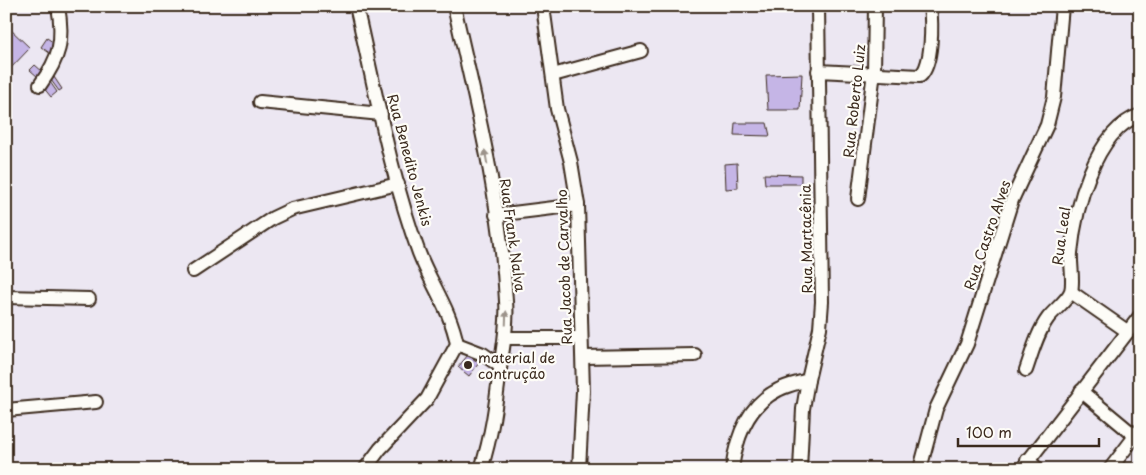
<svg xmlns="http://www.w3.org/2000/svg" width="1146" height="475" font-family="'Playpen Sans',sans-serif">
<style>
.building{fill:#c5b5e6;stroke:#3b2a1e}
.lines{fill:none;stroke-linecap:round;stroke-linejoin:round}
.minor-casing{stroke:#3b2a1e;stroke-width:16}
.minor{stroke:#fdfcf7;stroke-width:12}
.oneway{fill:#9c938a}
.poi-dot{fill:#3b2a1e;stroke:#fdfcf7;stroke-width:2}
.labels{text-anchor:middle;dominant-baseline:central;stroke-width:4.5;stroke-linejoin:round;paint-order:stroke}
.street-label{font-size:14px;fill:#3b2a1e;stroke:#fdfcf7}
.poi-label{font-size:14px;fill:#3b2a1e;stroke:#fdfcf7;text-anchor:start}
</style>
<rect width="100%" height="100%" fill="#ece7f2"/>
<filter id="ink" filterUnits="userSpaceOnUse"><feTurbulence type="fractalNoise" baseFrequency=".02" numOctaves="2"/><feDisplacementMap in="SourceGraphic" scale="10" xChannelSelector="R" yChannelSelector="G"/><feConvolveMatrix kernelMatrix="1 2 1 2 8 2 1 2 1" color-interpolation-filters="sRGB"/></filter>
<g filter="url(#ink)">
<g class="building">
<path d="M8 27 30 48 8 71 6 69Z"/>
<path d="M47 38 57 45 51 54 41 47Z"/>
<path d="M35 65 43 72 38 77 30 70Z"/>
<path d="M802 74 800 110H768L766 75Z"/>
<path d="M54 77 62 89 59 91 51 80Z"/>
<path d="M50 82 57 92 51 97 43 87Z"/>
<path d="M735 123H767L770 136 734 135Z"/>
<path d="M737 163 738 188 726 189 725 164Z"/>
<path d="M764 174 801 175V184H765Z"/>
<path d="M468 355 479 363 469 376 458 367Z"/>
</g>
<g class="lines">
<defs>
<g id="minor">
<path d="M356 6C375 88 390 174 419 253 431 284 451 311 457 344L427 399 380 449 365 469"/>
<path d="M454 6C476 103 501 202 506 301 508 324 503 346 500 369 496 403 492 435 481 469"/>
<path d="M543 6 557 109 571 162 578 205 583 391 579 469"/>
<path d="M818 71 920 76C933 65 932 23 930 6"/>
<path d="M553 75 641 51"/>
<path d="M40 85C60 57 64 41 58 6"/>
<path d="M260 102 381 114"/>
<path d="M858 199 874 72 875 6"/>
<path d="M496 215 578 205"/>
<path d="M193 271 273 218 292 209 398 184"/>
<path d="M1071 292 1127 331"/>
<path d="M6 297 89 299"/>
<path d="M505 338H581"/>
<path d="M457 344 483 354 500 366"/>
<path d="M583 357 695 355"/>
<path d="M1026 370C1032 353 1037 333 1048 318 1054 310 1067 301 1071 291 1074 281 1070 264 1071 253 1075 210 1094 131 1140 115"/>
<path d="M1081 391 1140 440"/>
<path d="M6 410 96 402"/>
<path d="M1027 460 1038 469"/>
<path d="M732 469C736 438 748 405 778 390 787 385 798 383 808 380"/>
<path d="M800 469 803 409 808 380 820 328 822 302 818 6"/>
<path d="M920 469 936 409 967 344 1012 200 1047 125 1054 97 1062 6"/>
<path d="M1022 469 1140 316"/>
<path d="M1110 469 1139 431"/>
</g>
</defs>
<use href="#minor" class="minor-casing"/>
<use href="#minor" class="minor"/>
</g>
<defs><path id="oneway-solid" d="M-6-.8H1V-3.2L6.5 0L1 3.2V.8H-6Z" transform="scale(1.25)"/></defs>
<g class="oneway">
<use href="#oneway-solid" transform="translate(486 157) rotate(-100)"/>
<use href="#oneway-solid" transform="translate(506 318) rotate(-88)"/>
</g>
</g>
<circle class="poi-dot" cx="468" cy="365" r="5"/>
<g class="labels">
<g class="street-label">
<text transform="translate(854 101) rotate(-84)">Rua Roberto Luiz</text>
<text transform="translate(410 160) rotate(75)">Rua Benedito Jenkis</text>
<text transform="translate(513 235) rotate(82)">Rua Frank Nalva</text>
<text transform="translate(987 235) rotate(-71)">Rua Castro Alves</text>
<text transform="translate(1061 236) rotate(-82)">Rua Leal</text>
<text transform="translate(806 239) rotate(-91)">Rua Martacênia</text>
<text transform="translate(564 267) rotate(-92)">Rua Jacob de Carvalho</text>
</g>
<g class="poi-label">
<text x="478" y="357">material de<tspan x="478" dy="16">contrução</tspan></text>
</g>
</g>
<rect width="1146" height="475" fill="none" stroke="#fdfcf7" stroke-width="25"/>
<rect x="12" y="12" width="1121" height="450" fill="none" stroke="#3b2a1e" stroke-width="2" filter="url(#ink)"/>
<path d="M958 438v8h141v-8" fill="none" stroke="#3b2a1e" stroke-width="2.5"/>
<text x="966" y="438" font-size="15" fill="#3b2a1e" stroke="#fdfcf7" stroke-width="4" paint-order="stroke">100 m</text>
</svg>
